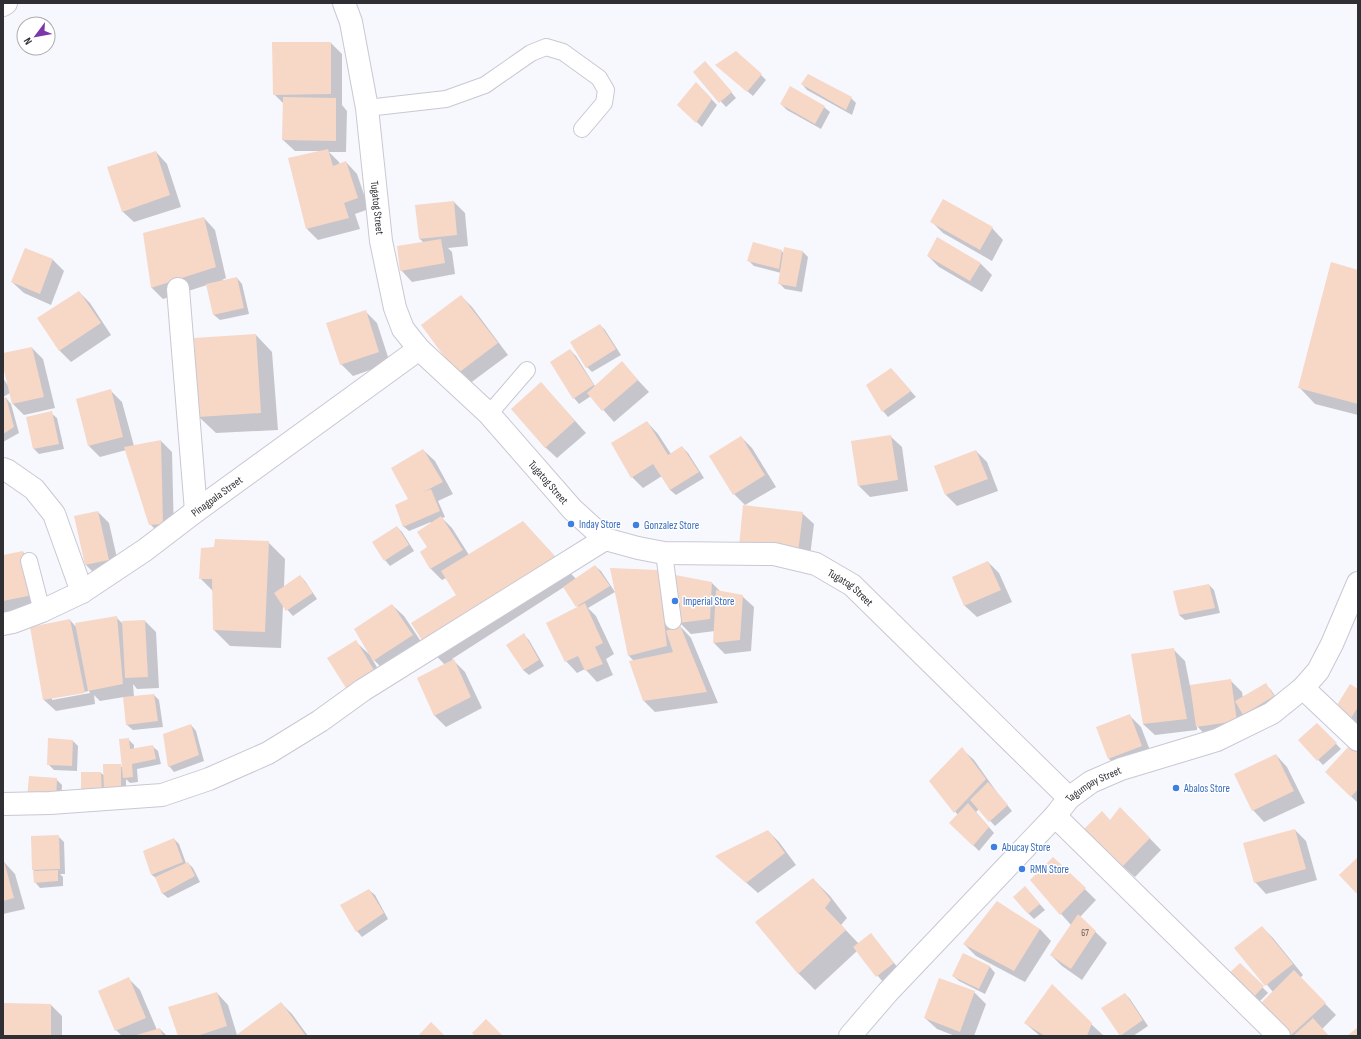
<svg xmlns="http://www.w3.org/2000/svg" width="1361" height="1039" font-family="'Sofia Sans Condensed',sans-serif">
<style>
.shadow{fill:#0003;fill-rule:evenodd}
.building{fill:#f7d7c6}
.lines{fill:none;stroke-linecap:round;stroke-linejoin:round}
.lane-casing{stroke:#c9c8d3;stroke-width:18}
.street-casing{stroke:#c9c8d3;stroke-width:24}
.lane{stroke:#fff;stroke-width:16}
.street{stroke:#fff;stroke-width:22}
.shop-dot{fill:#3f7fe0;stroke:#fff;stroke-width:1.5}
.labels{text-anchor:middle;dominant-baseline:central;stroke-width:3;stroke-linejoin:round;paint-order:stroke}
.number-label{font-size:9px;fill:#625958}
.street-label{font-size:11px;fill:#302f34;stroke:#fff}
.shop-label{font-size:11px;fill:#366cbe;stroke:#fff;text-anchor:start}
</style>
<rect width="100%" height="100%" fill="#f7f7fe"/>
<g class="shadow">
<path d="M331 43 342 54V105L347 111 346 152H329L339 162 340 165 346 162 357 174 369 209 355 214 360 229 318 240 307 229 319 151H295L283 140 284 104 274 94Z"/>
<path d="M711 68 736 98 726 107 694 72Z"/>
<path d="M722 70 761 75 766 80 753 96Z"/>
<path d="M802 84 851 98 856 103 852 115 807 90Z"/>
<path d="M702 89 717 105 702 127 678 104Z"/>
<path d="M781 104 824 107 830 112 821 129 787 110Z"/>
<path d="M156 152 167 164 181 207 134 222 122 211Z"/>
<path d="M454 202 465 213 468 246 448 248 452 252 455 274 412 282 401 270 424 243 419 238Z"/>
<path d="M204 218 215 230 226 278 222 280 223 281 237 278 242 284 249 314 220 320 214 315 207 285 163 299 152 288 144 234Z"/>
<path d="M932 222 992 228 1003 240 992 261 943 233Z"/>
<path d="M938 238 981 264 992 275 982 292 939 267 928 256Z"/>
<path d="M25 249 53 260 64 271 51 305 24 293 12 282Z"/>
<path d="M781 250 784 254 802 251 808 257 802 292 785 289 779 283 781 273 754 266 749 261Z"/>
<path d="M1358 271V415L1315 404 1299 387Z"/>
<path d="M79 292 90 303 111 335 71 362 60 351 39 319Z"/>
<path d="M461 296 472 307 508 355 469 384 458 373Z"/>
<path d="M365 311 377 323 390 363 353 376 341 364Z"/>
<path d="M600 325 605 330 621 355 592 372 587 367Z"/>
<path d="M256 335 272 352 278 430 216 433 199 417Z"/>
<path d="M32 348 43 359 55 408 24 415 13 404 10 393 3 397V378L9 387 3 362V354Z"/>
<path d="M570 350 576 356 595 386 622 363 649 392 614 422 591 396 579 404 574 398Z"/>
<path d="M896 374 916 397 888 417 883 411Z"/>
<path d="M541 383 586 433 557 458 545 447Z"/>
<path d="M110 390 122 402 134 446 161 441 172 452 174 535 162 536 150 524 126 450 100 457 89 446Z"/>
<path d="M6 398 11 404 19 433 3 442V400Z"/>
<path d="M51 413 57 418 64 449 39 454 34 449Z"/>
<path d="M647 422 658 434 671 454 682 447 688 453 704 478 676 495 670 490 662 476 643 488 632 477Z"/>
<path d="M890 436 902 447 908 491 870 497 859 486Z"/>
<path d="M741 437 752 448 776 487 745 505 734 494Z"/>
<path d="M423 450 435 461 453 494 438 501 445 517 442 518 452 528 469 555 523 522 576 579 595 566 601 571 615 592 588 608 596 616 614 654 606 659 613 675 597 682 585 669 577 673 566 661 579 608 564 587 452 659 465 672 482 708 446 727 435 716 418 678 445 665 428 647 458 595 446 578 442 580 431 569 421 552 428 547 431 522 409 531 403 526Z"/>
<path d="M976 451 987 462 998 491 957 506 946 495Z"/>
<path d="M744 506 802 513 814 524 809 564Z"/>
<path d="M98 512 109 523 120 571 97 576 86 565Z"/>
<path d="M397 527 402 532 414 551 390 566 385 560Z"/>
<path d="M268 542 285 559 284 587 300 576 305 581 317 599 293 616 283 605 281 648 230 646 214 630 213 591 200 578Z"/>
<path d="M23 552 34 563 43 606 3 614V556Z"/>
<path d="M988 562 999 573 1012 602 977 617 965 606 953 578Z"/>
<path d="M611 570 657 571 669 583 680 626 691 638 718 703 655 712 644 701 634 661 629 656Z"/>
<path d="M712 583 721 592 742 596 754 607 751 651 725 654 714 643 715 631 691 634 680 623Z"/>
<path d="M1209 585 1214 590 1220 613 1185 620 1179 615Z"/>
<path d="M392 605 404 616 424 646 385 671 371 657 385 681 358 698 346 687 356 642 371 656Z"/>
<path d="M116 617 123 624 145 621 156 632 159 688 137 689 133 684 134 697 154 695 159 700 163 727 133 730 127 725 124 697 100 701 94 695 95 704 56 711 44 700 31 628 70 620 77 628ZM89 691 90 693 52 700V698Z"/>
<path d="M524 635 529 640 544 666 529 675 523 670Z"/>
<path d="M1174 650 1185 661 1190 686 1230 680 1242 692 1243 698 1265 684 1271 690 1279 702 1208 738 1197 726V730L1155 735 1143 724Z"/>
<path d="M1358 690V721L1356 725 1340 716Z"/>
<path d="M1130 716 1141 727 1153 758 1120 770 1109 759Z"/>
<path d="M1317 724 1341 749 1323 765 1299 740Z"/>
<path d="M191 725 196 731 204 761 174 772 169 766Z"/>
<path d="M128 739 134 745V749L152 746 158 751 161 764 137 769 138 782 130 783 126 779V798H88L101 773 105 776 120 765 123 768Z"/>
<path d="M73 741 78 746 77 771 54 770 48 764Z"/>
<path d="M962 749 974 760 996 791 1012 811 995 826 979 809 976 812 994 833 979 851 951 823 958 815 930 781Z"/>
<path d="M1358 753V803L1337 783Z"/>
<path d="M1276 755 1287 767 1305 803 1264 822 1253 810Z"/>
<path d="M56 779 62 785 61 806 34 804Z"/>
<path d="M1132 820 1161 850 1135 877 1095 842 1110 821Z"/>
<path d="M1295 830 1306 841 1317 880 1266 894 1255 882Z"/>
<path d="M768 831 779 842 796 865 758 893 717 857Z"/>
<path d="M58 836 64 842 65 874H60L63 877V886L40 888 35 882 36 872 33 870Z"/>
<path d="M174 839 179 844 186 863H188L193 868 200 882 168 898 162 893 157 879 152 875 144 851Z"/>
<path d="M1053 858 1096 900 1080 917 1107 943 1082 980 1062 966 1051 955 1071 925 1031 880Z"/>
<path d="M4 862 15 874 25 909 3 914V863Z"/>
<path d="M813 879 830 896 847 918 841 925 859 944 871 935 899 969 883 982 857 951 815 990 798 973Z"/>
<path d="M369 890 375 895 388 919 362 937 357 931Z"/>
<path d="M1030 893 1045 910 1034 919 1028 913Z"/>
<path d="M1262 927 1273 938 1303 975 1300 978 1336 1015 1322 1029 1328 1036H1292L1261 1004 1273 992 1236 948Z"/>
<path d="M1040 929 1051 941 1025 982 976 956 964 944Z"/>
<path d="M964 954 990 967 995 973 985 994 959 981 953 976Z"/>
<path d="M1240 964 1268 993 1255 1006Z"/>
<path d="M129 979 140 990 157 1030 160 1029 167 1036H122L116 1030Z"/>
<path d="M974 992 986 1004 974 1036H955L937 1029 925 1018Z"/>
<path d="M217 993 228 1005 237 1035 281 1003 292 1014 308 1036H179Z"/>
<path d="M1125 994 1130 999 1148 1026 1133 1036 1120 1035Z"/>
<path d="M3 1004 51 1005 62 1016V1036H3Z"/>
<path d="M1025 1023 1091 1024 1103 1035 1040 1036Z"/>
</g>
<g class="building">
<path d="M272 42H331V94L273 95Z"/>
<path d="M736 51 762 74 747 92 715 65Z"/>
<path d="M705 61 732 92 719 103 693 72Z"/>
<path d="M808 74 852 97 846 110 801 84Z"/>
<path d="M696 82 712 99 696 123 677 105Z"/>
<path d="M790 86 825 106 815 124 780 104Z"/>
<path d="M283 97 336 98V141L282 140Z"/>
<path d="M328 149 333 166 346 161 358 198 344 203 349 218 306 229 288 158Z"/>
<path d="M156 151 170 195 122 212 107 167Z"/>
<path d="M943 199 993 227 980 250 930 222Z"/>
<path d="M454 201 457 235 419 239 415 205Z"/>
<path d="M204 217 216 267 151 288 143 233Z"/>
<path d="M937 237 981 263 970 281 927 256Z"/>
<path d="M441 239 445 263 400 271 397 246Z"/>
<path d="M753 242 782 250 779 269 747 261Z"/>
<path d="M784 247 803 251 796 287 778 284Z"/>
<path d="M25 248 53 259 40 294 11 282Z"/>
<path d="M1331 262 1358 270V404L1298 388Z"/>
<path d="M237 277 244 308 213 315 206 284Z"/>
<path d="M79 291 101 323 59 351 37 318Z"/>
<path d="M461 295 498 343 457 374 421 325Z"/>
<path d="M366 310 379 352 340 365 326 323Z"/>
<path d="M600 324 616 349 586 368 570 342Z"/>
<path d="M256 334 261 413 198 417 194 338Z"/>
<path d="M32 347 44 397 12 404 3 366V353Z"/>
<path d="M570 349 594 385 573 399 550 362Z"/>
<path d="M622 361 638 380 602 411 587 393Z"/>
<path d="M891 368 911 391 882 412 866 385Z"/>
<path d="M541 382 575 421 545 448 511 409Z"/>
<path d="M111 389 123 437 88 446 76 399Z"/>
<path d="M6 397 14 427 3 434V399Z"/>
<path d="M52 411 59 444 33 449 26 417Z"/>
<path d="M647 421 668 455 682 446 699 472 670 490 653 464 631 478 611 443Z"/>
<path d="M891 435 898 480 858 486 851 441Z"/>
<path d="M741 436 765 475 733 495 709 456Z"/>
<path d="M161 440 163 524 149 525 124 447Z"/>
<path d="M423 449 443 482 423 492 431 489 440 511 403 527 395 505 408 499 391 468Z"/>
<path d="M976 450 988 479 945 495 934 466Z"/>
<path d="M743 505 803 512 798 553 739 547Z"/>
<path d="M98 511 109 560 85 565 74 516Z"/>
<path d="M441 516 463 550 430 569 420 552 427 547 417 532Z"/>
<path d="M523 521 560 562 427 648 411 623 456 595 441 571Z"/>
<path d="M397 526 409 545 384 561 372 542Z"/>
<path d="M215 539 269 541 265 632 213 630 212 579H199L201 548 214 547Z"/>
<path d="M23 551 33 595 3 601V555Z"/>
<path d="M988 561 1001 590 964 606 952 577Z"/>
<path d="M595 565 610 586 576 607 563 587Z"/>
<path d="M610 568 658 570 667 646 628 656Z"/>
<path d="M300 575 313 593 286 611 274 593Z"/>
<path d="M675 575 712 582 710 619 679 623Z"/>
<path d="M1209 584 1215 608 1179 615 1173 591Z"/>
<path d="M716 590 743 595 740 640 713 643Z"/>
<path d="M585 603 603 643 595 647 603 664 585 671 578 656 565 662 546 623Z"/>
<path d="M392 604 413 635 373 661 354 629Z"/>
<path d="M117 616 123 684 88 691 75 623Z"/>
<path d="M70 619 85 693 43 700 30 627Z"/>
<path d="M145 620 148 677 125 678 122 621Z"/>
<path d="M680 625 707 692 643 701 629 661 673 652 666 631Z"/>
<path d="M524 633 539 660 523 670 506 645Z"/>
<path d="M356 640 374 670 346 688 327 658Z"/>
<path d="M1174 648 1187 719 1143 724 1131 654Z"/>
<path d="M454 659 471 697 434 716 417 678Z"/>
<path d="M1231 679 1237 721 1196 727 1190 685Z"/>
<path d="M1266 683 1274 696 1243 715 1235 701Z"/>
<path d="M1350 684 1358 689V707L1350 720 1334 710Z"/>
<path d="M154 694 158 721 126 725 123 697Z"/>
<path d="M1130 714 1142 746 1108 759 1096 727Z"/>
<path d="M1317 723 1337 743 1317 761 1298 740Z"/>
<path d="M191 724 199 755 168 767 163 734Z"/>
<path d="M48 738 73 740 72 766 47 765Z"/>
<path d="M129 738 130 749 153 745 156 759 132 764 133 777 123 778 119 739Z"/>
<path d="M1350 745 1358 752V789L1351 797 1325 772Z"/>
<path d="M962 747 986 779 954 813 929 781Z"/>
<path d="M1276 754 1294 791 1252 811 1234 774Z"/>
<path d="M103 764H121V792L104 793Z"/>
<path d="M81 772H101L102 793H81Z"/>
<path d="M29 776 57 778 56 801 27 799Z"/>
<path d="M988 782 1008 805 989 822 970 800Z"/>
<path d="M968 803 989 827 973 846 949 823Z"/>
<path d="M1120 807 1150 838 1123 866 1082 831 1102 811 1110 820Z"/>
<path d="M1295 829 1306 869 1254 883 1243 843Z"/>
<path d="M768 830 785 853 746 883 715 856Z"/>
<path d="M59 835 60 869 32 870 31 836Z"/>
<path d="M174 838 183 862 151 875 143 851Z"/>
<path d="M1053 857 1086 888 1060 915 1030 880Z"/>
<path d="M1358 857V895L1339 875Z"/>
<path d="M4 861 14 898 3 901V862Z"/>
<path d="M188 862 195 876 162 894 155 877Z"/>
<path d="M58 870V881L34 883 33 871Z"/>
<path d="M813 878 831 900 825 908 846 930 798 974 755 922Z"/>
<path d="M1025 886 1040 904 1028 914 1013 897Z"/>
<path d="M369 889 384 913 356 932 340 905Z"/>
<path d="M997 901 1040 929 1014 971 963 944Z"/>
<path d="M1078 914 1096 931 1071 969 1050 955Z"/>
<path d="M1262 926 1293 964 1265 986 1234 948Z"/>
<path d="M871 933 894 963 876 977 853 947Z"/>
<path d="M963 953 990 966 979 989 952 976Z"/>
<path d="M1240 963 1264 986 1249 1002 1225 977Z"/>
<path d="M1294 970 1326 1003 1290 1036 1260 1004Z"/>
<path d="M129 977 146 1018 115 1031 98 991Z"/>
<path d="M939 978 975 991 960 1032 924 1018Z"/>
<path d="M1052 984 1092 1023 1087 1036H1045L1024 1023Z"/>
<path d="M217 992 227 1026 197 1036H178L168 1007Z"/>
<path d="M1125 993 1143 1020 1120 1036 1101 1008Z"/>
<path d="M281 1002 306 1036H235Z"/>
<path d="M3 1003 51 1004V1036H3Z"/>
<path d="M1313 1018 1329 1036H1293Z"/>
<path d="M486 1019 503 1036H475L472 1033Z"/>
<path d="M431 1022 445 1036H418Z"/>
<path d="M1358 1027V1036H1347Z"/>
<path d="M160 1028 163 1036H133Z"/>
</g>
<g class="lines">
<defs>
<g id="lane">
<path d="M367 108 446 99 485 85 531 53 546 47 563 52 599 78 606 90 604 103 582 129"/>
<path d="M489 414 527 370"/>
<path d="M664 553 673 621"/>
<path d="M29 561 42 611"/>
</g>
<g id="street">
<path id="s1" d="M344 3 351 22 367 108 381 241 395 308 403 329 419 349 489 414 572 509 605 539 638 548 664 553 774 554 816 564 852 585 1069 798"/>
<path d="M3 5 6 3"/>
<path d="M178 289 196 511"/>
<path d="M3 469 8 471 34 489 54 514 82 592"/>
<path id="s2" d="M3 624 13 622 42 611 82 592 145 550 196 511 419 349"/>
<path d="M1303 688 1358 740"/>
<path d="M3 804 50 803 162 795 209 779 268 753 320 721 363 690 605 539"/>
<path d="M1055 816 1279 1036"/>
<path id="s3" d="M850 1036 887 993 1055 816 1069 798 1091 782 1121 769 1217 740 1272 713 1303 688 1318 671 1332 644 1358 583"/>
</g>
</defs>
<use href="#lane" class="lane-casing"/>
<use href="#street" class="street-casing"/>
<use href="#lane" class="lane"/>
<use href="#street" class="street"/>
</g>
<g class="shop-dot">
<circle cx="571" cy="524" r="4"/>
<circle cx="636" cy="525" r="4"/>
<circle cx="675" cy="601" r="4"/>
<circle cx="1176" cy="788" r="4"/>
<circle cx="994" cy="847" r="4"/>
<circle cx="1022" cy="869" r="4"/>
</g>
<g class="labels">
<g class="number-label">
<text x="1085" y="933">67</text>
</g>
<g class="street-label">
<text stroke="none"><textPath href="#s1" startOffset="208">Tugatog Street</textPath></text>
<text stroke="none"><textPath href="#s1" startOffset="544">Tugatog Street</textPath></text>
<text stroke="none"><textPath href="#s2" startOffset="251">Pinagpala Street</textPath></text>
<text stroke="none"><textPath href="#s1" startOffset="880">Tugatog Street</textPath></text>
<text stroke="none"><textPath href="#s3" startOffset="352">Tagumpay Street</textPath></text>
</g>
<g class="shop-label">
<text x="579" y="524">Inday Store</text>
<text x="644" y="525">Gonzalez Store</text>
<text x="683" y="601">Imperial Store</text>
<text x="1184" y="788">Abalos Store</text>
<text x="1002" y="847">Abucay Store</text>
<text x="1030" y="869">RMN Store</text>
</g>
</g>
<rect width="1361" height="1039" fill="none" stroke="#302f34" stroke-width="8"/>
<g transform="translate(36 36) rotate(238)"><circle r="19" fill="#ffffff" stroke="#acacae"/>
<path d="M0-3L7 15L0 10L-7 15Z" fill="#7b37aa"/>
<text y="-6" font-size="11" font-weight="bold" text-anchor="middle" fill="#302f34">N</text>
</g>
</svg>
